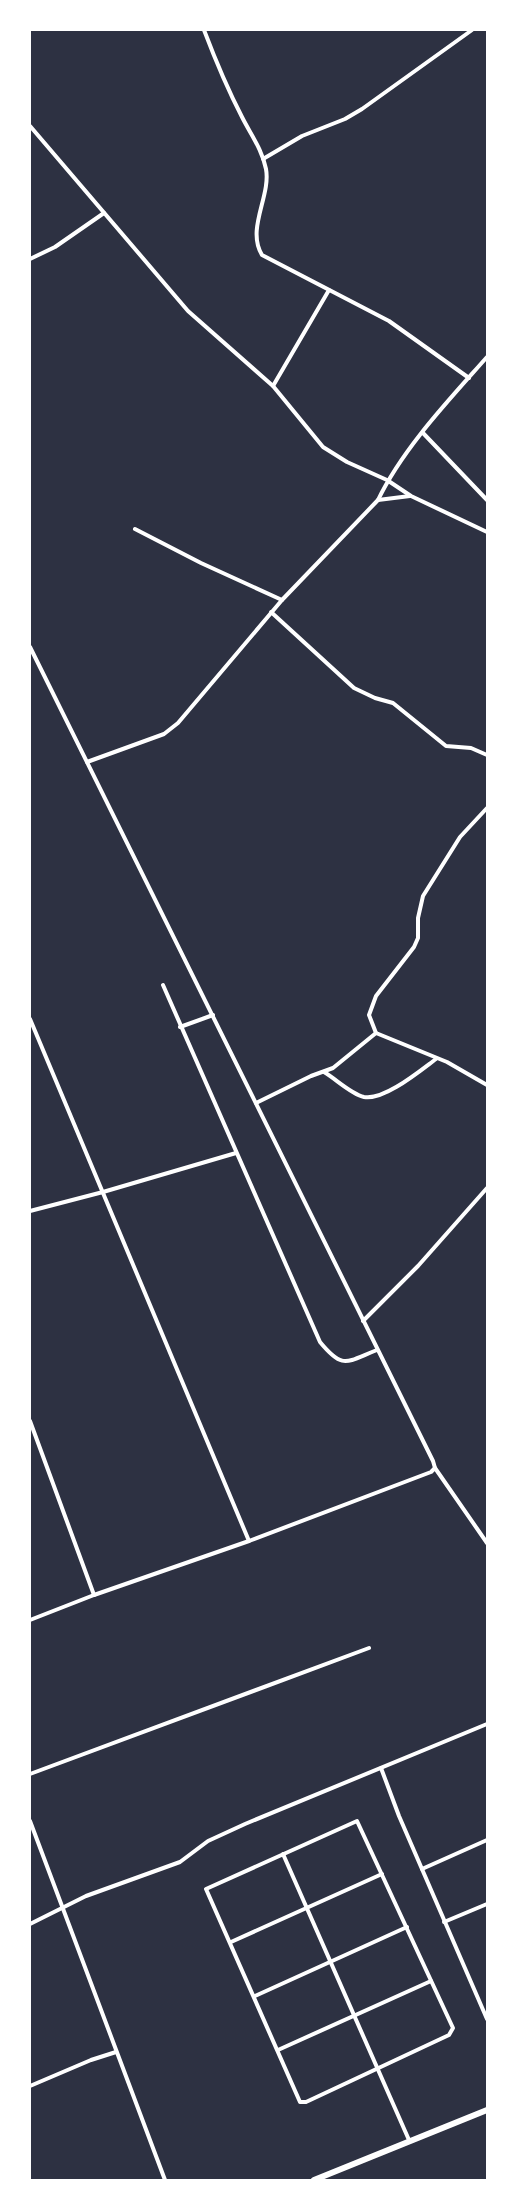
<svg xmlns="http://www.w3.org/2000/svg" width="517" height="2210" font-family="'Titillium Web',sans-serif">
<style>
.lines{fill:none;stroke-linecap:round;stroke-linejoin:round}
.minor{stroke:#fff;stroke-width:4}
.primary{stroke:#fff;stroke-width:6}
</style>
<rect width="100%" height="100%" fill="#2d3142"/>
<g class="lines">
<g class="minor">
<path d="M204 30C215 59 228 90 242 117 251 135 262 149 266 169 271 196 246 229 262 255L389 321 469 378"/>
<path d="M30 126 188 311 273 386 323 447 347 462 387 480 411 496 487 532"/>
<path d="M263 159 302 136 345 119 362 109 472 30"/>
<path d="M30 259 55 247 104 213"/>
<path d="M273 386 329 290"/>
<path d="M423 433 487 500"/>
<path d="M378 500 410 496"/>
<path d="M135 529 201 563 282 600"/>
<path d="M271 612 354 688 375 698 393 703 446 746 471 748 487 755"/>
<path d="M30 647 433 1461 435 1468 487 1543"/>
<path d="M87 762 164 734 178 723 282 600 378 500C403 448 449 400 487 357"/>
<path d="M487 808 460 837 423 896 418 918V938L414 947 376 996 369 1015 376 1033 447 1062 487 1085"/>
<path d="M163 985 320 1342C343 1370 346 1362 377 1350"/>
<path d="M30 1019 249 1541"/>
<path d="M180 1027 213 1015"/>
<path d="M324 1072C336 1079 351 1094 364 1097 384 1101 421 1070 436 1059"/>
<path d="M256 1103 311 1076 333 1068 376 1033"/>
<path d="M30 1211 103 1192 236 1153"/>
<path d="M363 1321 418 1266 487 1188"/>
<path d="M30 1421 94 1595"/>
<path d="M30 1620 94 1595 249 1541 431 1472 435 1468"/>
<path d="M381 1768 399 1816 487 2019"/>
<path d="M30 1774 369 1648"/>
<path d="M30 1821 165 2180"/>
<path d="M357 1821 453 2028 449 2035 306 2102H300L206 1889Z"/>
<path d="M283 1854 409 2140"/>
<path d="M422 1869 487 1840"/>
<path d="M444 1922 487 1904"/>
<path d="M30 1924 86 1896 180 1862 208 1841 245 1824 487 1724"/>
<path d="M231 1942 382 1874"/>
<path d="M255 1996 407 1927"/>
<path d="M278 2050 431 1981"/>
<path d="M30 2086 91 2060 116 2052"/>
</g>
<path class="primary" d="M314 2180 487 2110"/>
</g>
<rect width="517" height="2210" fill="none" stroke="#ffffff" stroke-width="62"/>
</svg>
